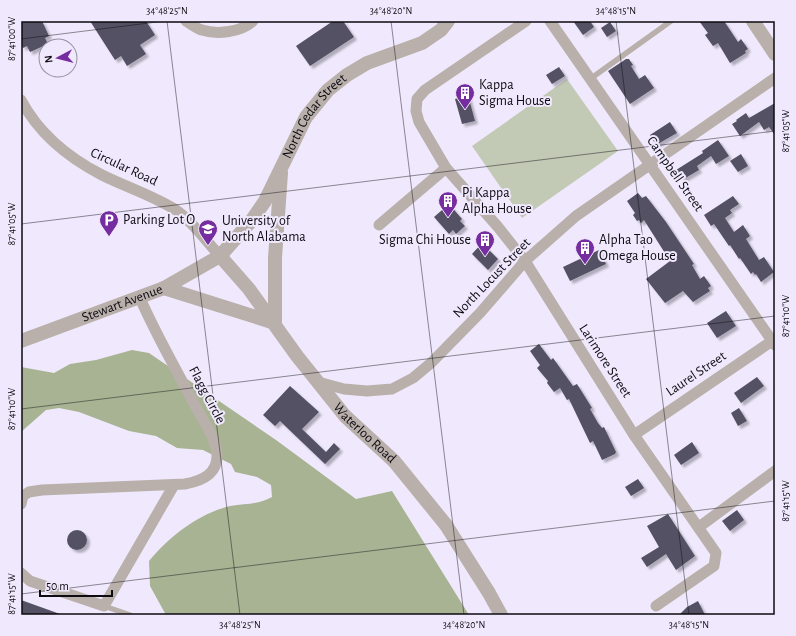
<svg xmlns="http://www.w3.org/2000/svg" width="796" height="636" font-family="'Alegreya Sans',sans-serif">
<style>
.green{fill:#c2c9b5}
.forest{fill:#a8b393}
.building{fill:#525163;filter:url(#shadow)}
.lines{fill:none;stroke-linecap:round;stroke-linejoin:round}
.service{stroke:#b9b0ab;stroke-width:5.5}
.minor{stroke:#b9b0ab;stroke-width:11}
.tertiary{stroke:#b9b0ab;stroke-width:14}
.ticks{fill:none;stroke:#0d0a11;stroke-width:1;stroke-opacity:0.45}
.labels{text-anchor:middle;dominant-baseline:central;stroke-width:4;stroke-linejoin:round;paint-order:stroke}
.poi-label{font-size:14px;fill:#0d0a11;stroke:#f0e9fd;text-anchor:start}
.street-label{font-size:14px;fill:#0d0a11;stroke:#f0e9fd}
.neatline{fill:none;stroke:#0d0a11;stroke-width:1.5}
.ticks-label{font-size:10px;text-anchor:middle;fill:#0d0a11}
</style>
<defs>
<filter id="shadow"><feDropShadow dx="3" dy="3" stdDeviation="1" flood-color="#0004"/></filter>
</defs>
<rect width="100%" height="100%" fill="#f0e9fd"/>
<path class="green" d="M567 79 618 151 522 218 472 146Z"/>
<path class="forest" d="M132 350 149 353 276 440 356 499 392 491 469 615H166L150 586 149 561C170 536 198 514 230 506 246 503 257 505 272 497L271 485 257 477 235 472 231 464 203 450 177 448 156 436 129 431 79 412 59 408 46 410 21 432V367L54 373 70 364 96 360Z"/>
<g class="building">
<path d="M21 21H42L49 36 45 38 48 44 30 52 27 46 23 48 21 43Z"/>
<path d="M90 21H146L155 35 140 45 146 54 127 66 121 56 115 60Z"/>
<path d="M333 21H343L354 37 310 66 296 46Z"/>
<path d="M573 21H590L594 27 583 35Z"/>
<path d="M699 21H724L738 42 741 39 748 49 745 51 746 53 730 63 718 43 713 46 705 35 708 33Z"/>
<path d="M610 22 616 31 607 37 601 28Z"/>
<path d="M626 59H629L633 65 631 66 639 79 645 75 654 88 630 104 608 71Z"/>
<path d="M559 67 565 76 552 84 546 75Z"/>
<path d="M468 95 475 121 462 124 455 99Z"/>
<path d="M775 103V135L769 127 764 130 759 122 740 136 732 124 737 121 736 120 746 113 749 118Z"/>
<path d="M670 122 677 133 656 145 650 135Z"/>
<path d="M718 140 729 156 716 164 711 156 697 166 699 170 682 180 676 170 703 153 702 151Z"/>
<path d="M741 154 748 166 738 172 730 161Z"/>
<path d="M638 193 642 198 646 196 666 222 694 264 692 265 700 279 704 276 711 286 708 288 710 291 693 302 683 291 665 303 646 279 670 261 644 220 641 223 639 220 637 221 633 215 635 213 627 201Z"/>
<path d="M733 196 739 204 730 210 732 213 725 218 734 232 743 225 750 236 746 239 759 260 764 257 774 272 761 282 756 274 755 275 753 272 751 274 740 258 739 259 730 245 729 246 714 224 711 226 704 215Z"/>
<path d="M449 204 462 219 460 221 465 226 456 234 453 230 449 234 434 217Z"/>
<path d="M482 243 498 259 488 270 472 254Z"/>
<path d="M599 250 606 264 570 281 563 267Z"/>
<path d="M726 311 736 326 717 338 707 323Z"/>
<path d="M539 344 551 360 553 358 573 386 577 384 592 408 590 409 598 423 602 428 604 427 616 452 615 454 602 460 593 441 590 443 569 399 567 400 560 388 554 392 547 383 548 381 537 368 540 365 530 351Z"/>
<path d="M757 377 764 386 741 403 734 393Z"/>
<path d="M290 386 319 412 302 429 326 452 334 443 340 449 325 464 280 421 275 426 263 415Z"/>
<path d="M739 408 747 421 738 426 731 413Z"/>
<path d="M692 442 699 453 681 465 674 455Z"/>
<path d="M638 479 644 488 631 496 625 487Z"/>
<path d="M737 510 744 520 730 531 722 521Z"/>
<path d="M668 514 695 556 676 570 666 554 647 567 641 558 659 547 647 526Z"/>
<circle cx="77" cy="540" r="10"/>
<path d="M21 600 60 614V615H21Z"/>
<path d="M698 601 705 615H679L687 607Z"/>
</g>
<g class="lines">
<g class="service">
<path d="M590 79 671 21"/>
<path d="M104 606 130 615"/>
</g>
<g class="minor">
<path d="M186 21C191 24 197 29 202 30 218 35 241 32 253 21"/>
<path d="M526 21 425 90 417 99 416 111 419 122 446 168 498 227 525 261 634 435 716 553 714 566 656 606"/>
<path d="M550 21 775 345"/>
<path d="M21 100C39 134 67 157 102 175 126 187 152 195 176 210 193 222 206 241 220 256"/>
<path d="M379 225 446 168"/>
<path d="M318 382 344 389 367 391 392 389 413 378 431 363 480 313 525 261 576 216 775 78"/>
<path d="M634 435 775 339"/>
<path d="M21 504 23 496 29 492 42 490 185 484C202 481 218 474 217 454 216 438 203 421 196 407 177 371 156 335 140 298"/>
<path d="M699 527 775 471"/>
<path d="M21 573 30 581 104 606 174 485"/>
</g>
<g class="tertiary">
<path d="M753 21 775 54"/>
<path id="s1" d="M220 256 249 289 297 356 345 416 394 461 446 525 489 593 501 615"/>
<path d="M164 288 275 323V258L281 173"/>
<path id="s2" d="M21 341 164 288 220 256 252 220 265 201 306 117 328 90 347 75 367 63 422 43 441 30 448 21"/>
</g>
</g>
<path class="ticks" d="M167 21 240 615M391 21 464 615M616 21 689 615M21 39 165 21M21 224 775 131M21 409 775 316M21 594 775 501"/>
<defs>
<symbol id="building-pin" viewBox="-11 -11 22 30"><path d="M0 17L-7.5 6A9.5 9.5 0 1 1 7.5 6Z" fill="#762d9f" stroke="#f0e9fd"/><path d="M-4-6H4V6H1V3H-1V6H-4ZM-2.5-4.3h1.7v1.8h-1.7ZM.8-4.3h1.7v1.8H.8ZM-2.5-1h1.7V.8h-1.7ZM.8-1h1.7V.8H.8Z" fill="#fff"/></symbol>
<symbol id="parking-pin" viewBox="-11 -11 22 30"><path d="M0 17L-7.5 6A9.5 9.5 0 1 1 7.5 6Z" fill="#762d9f" stroke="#f0e9fd"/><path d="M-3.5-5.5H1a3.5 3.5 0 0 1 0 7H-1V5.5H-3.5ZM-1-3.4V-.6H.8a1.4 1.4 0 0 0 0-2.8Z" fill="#fff"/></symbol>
<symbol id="university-pin" viewBox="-11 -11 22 30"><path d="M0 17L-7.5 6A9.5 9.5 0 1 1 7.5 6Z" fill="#762d9f" stroke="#f0e9fd"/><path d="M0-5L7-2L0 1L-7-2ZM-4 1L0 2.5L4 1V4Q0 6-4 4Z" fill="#fff"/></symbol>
</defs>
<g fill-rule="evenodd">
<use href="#building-pin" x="454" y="82" width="22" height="30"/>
<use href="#building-pin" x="437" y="190" width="22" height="30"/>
<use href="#parking-pin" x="98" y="209" width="22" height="30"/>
<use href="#university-pin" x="197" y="218" width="22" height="30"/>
<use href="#building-pin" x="474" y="229" width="22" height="30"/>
<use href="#building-pin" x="574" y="237" width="22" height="30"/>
</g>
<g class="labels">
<g class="poi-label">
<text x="479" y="85">Kappa<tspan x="479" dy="16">Sigma House</tspan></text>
<text x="462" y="193">Pi Kappa<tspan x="462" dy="16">Alpha House</tspan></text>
<text x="123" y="220">Parking Lot O</text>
<text x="222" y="221">University of<tspan x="222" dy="16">North Alabama</tspan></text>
<text x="471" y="240" text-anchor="end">Sigma Chi House</text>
<text x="599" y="240">Alpha Tao<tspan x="599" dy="16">Omega House</tspan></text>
</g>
<g class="street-label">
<text stroke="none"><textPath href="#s2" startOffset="387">North Cedar Street</textPath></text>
<text transform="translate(124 167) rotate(25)">Circular Road</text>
<text transform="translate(675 174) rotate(55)">Campbell Street</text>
<text transform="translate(492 278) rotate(-46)">North Locust Street</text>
<text stroke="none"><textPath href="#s2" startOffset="108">Stewart Avenue</textPath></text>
<text transform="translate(605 361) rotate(57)">Larimore Street</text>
<text transform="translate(696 374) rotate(-34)">Laurel Street</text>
<text transform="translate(207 395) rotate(62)">Flagg Circle</text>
<text stroke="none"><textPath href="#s1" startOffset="229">Waterloo Road</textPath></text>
</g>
</g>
<rect width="796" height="636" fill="none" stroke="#f0e9fd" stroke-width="44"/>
<g transform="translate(58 58) rotate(263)"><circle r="19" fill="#f0e9fd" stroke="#95909f"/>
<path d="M0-3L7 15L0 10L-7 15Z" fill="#762d9f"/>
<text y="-6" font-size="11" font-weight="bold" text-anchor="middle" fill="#0d0a11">N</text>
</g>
<path d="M40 590v6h72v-6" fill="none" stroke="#0d0a11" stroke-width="2"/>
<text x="46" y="590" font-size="12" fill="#0d0a11" stroke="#f0e9fd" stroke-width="3" paint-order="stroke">50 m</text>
<rect x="22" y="22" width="752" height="592" class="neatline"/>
<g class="ticks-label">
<text x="167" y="14">34°48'25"N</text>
<text x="391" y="14">34°48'20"N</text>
<text x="616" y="14">34°48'15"N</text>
<text transform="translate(11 39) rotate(-90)" y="4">87°41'00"W</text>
<text transform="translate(785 131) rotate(-90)" y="4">87°41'05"W</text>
<text transform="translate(11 224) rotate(-90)" y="4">87°41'05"W</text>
<text transform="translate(785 316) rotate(-90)" y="4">87°41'10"W</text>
<text transform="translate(11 409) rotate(-90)" y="4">87°41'10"W</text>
<text transform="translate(785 501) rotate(-90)" y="4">87°41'15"W</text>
<text transform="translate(11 594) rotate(-90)" y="4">87°41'15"W</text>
<text x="240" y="628">34°48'25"N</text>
<text x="464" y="628">34°48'20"N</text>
<text x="689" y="628">34°48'15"N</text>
</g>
</svg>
